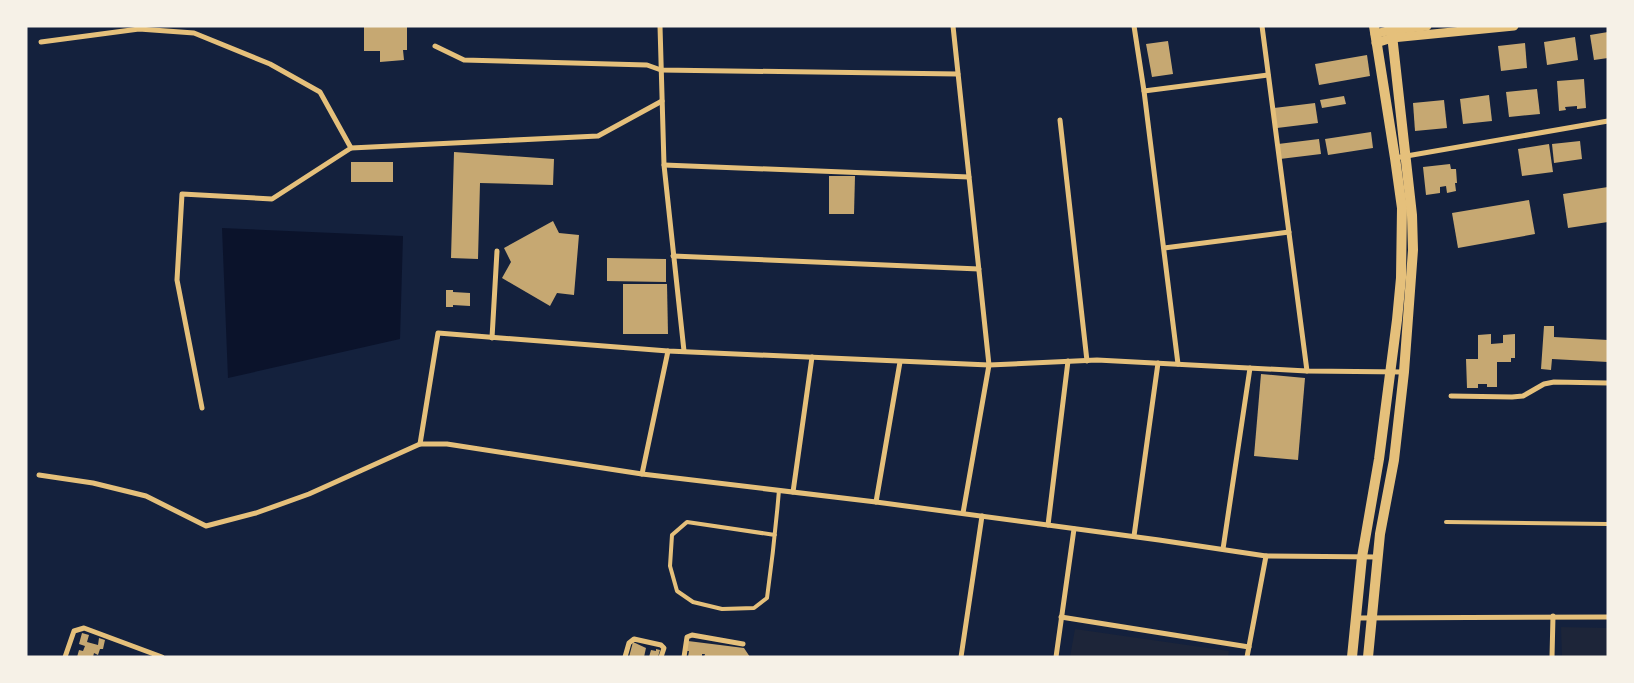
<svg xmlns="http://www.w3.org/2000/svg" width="1634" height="683" font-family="'Noto Sans',sans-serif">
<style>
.green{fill:#1d2539}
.water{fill:#0b132b}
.building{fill:#c6a872}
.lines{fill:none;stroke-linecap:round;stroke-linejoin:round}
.service{stroke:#e5c07b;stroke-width:4}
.minor{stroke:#e5c07b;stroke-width:5}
.tertiary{stroke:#e5c07b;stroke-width:9}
.secondary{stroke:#e5c07b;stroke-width:10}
</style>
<rect width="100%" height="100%" fill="#14213d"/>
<g class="green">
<path d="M1561 627 1608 628V657H1562Z"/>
<path d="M1075 629 1229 651 1228 657H1070Z"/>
</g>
<path class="water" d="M222 228 403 236 400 339 228 378Z"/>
<g class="building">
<path d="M364 26H407V50H403L404 60 380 62V51H364Z"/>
<path d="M1608 32V58L1594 60 1590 35Z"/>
<path d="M1575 37 1578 60 1547 65 1544 42Z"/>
<path d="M1168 41 1173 74 1152 77 1146 44Z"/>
<path d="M1525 43 1527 68 1501 71 1498 46Z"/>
<path d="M1367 55 1370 76 1319 85 1315 64Z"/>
<path d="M1584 79 1586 108 1577 109V106L1565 107 1566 110 1559 111 1557 81Z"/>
<path d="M1537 89 1540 114 1509 117 1506 92Z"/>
<path d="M1489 95 1492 121 1463 124 1460 99Z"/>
<path d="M1344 96 1346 104 1322 108 1320 100Z"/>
<path d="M1444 100 1447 128 1415 131 1413 103Z"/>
<path d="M1315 103 1318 123 1277 128 1274 108Z"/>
<path d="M1371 132 1373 148 1328 155 1325 139Z"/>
<path d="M1319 139 1321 154 1280 159 1278 144Z"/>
<path d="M1580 141 1582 159 1554 163 1552 144Z"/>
<path d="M1549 144 1553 172 1522 176 1518 149Z"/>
<path d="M454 152 554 159 553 185 480 183 478 259 451 258Z"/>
<rect x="351" y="162" width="42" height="20"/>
<path d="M1450 164 1451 169H1456L1457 183H1455L1456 191 1447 193 1446 186 1440 187V193L1426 195 1423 167Z"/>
<path d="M829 176H855L854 214H829Z"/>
<path d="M1608 187V222L1568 228 1563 194Z"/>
<path d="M1529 200 1535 234 1458 248 1452 213Z"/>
<path d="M553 221 559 233 579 235 574 295 557 293 550 306 502 278 511 262 504 248Z"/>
<path d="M607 258 666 259V282L607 281Z"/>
<path d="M623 284H667L668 334H623Z"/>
<path d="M446 290H453V292L470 293V306L453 305V307H446Z"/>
<path d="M1544 326H1554V337L1608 340V362L1552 359 1551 370 1541 369Z"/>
<path d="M1491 334V344L1503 343V335L1515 334V358H1511V362H1497V387H1487V384H1478V388H1467L1466 359H1478V335Z"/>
<path d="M1261 374 1305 378 1298 460 1254 456Z"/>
<path d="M82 633 89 635 87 642 98 645 99 638 105 640 103 649H100L98 655 94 653 93 657H77L79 650 83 651 85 646 79 644Z"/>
<path d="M688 641 744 648 750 657H704L705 654H702V657H688L689 651H686Z"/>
<path d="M633 642 646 648 644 657H629Z"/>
<path d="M656 649 660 650 658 657H649L651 650 656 651Z"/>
</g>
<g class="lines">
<g class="service">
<path d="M1446 522 1608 524"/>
<path d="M775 535 687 522 672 535 670 566 677 591 693 602 722 609 754 608 767 598C772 562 776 526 779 490"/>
</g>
<g class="minor">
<path d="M660 26 664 165 684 351"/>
<path d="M953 26 989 365 963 513"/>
<path d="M1134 26 1144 91 1268 75"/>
<path d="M1262 26 1307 371"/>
<path d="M41 42 139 29 194 33 270 64 320 92 351 148"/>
<path d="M435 46 464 60 647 65 661 70 958 74"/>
<path d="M1144 91 1178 364"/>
<path d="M1060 120 1087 361"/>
<path d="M1395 158 1608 121"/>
<path d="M664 165 969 177"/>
<path d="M1164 248 1289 232"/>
<path d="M673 256 979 269"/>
<path d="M492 338 497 251"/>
<path d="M1451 396 1512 397 1523 396 1544 384 1554 382 1608 383"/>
<path d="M202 408 177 280 182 194 272 199 351 148 598 136 662 101"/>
<path d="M420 444 438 333 668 351 989 365 1097 360 1307 371 1404 372"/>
<path d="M642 474 668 351"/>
<path d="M39 475 93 483 146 496 206 526 256 513 309 494 420 444H447L642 474 876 502 1159 540 1266 556 1378 557"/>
<path d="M793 492 812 357"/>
<path d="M876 502 900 362"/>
<path d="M1048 525 1068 361"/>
<path d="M1134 536 1158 363"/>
<path d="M1223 549 1250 368"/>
<path d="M1061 617 1249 647"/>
<path d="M1356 618 1608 617"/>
<path d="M65 657 74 631 84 628 162 657"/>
<path d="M625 657 629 643 634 639 661 645 664 648 661 657"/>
<path d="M684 657 687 637 692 635 743 644"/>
<path d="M961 657 982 516"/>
<path d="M1056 657 1074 529"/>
<path d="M1247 657 1266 556"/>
<path d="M1552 657 1553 616"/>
</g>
<g class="tertiary">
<path d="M1375 34 1391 30 1427 26"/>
<path d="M1376 43 1392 38 1514 26"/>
</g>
<g class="secondary">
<path d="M1352 657 1362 557 1379 459 1397 320 1401 278 1402 208 1395 158 1374 26"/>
<path d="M1368 657 1380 534 1394 460 1404 372 1413 250 1412 215 1391 26"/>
</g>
</g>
<rect width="1634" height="683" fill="none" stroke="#f6f1e7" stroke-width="55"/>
</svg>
